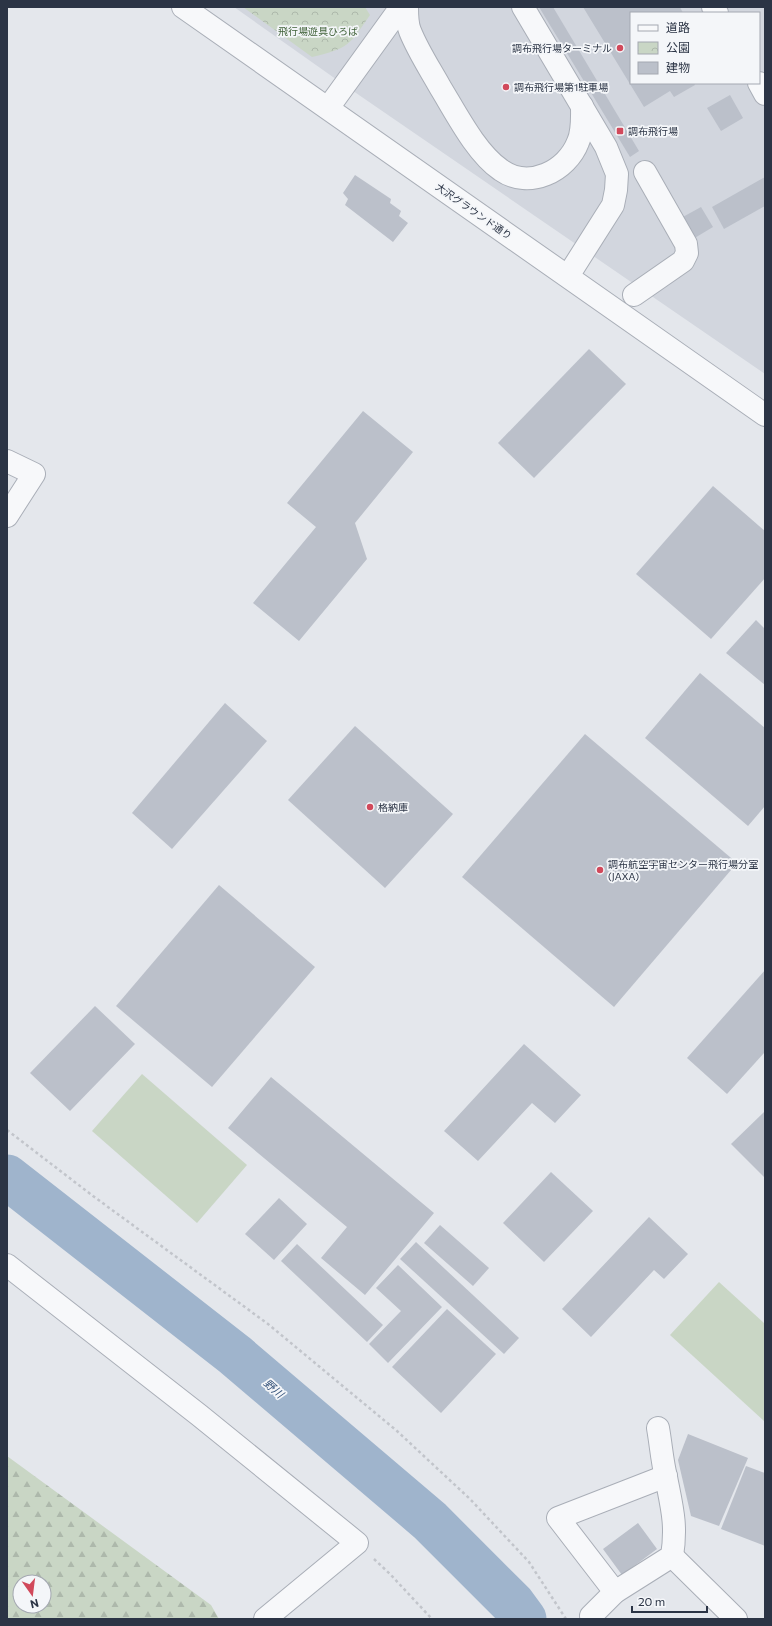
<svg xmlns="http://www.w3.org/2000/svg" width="772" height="1626" font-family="Commissioner,'Noto Sans JP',sans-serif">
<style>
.built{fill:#d2d6de;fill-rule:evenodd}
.forest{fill:url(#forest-firs);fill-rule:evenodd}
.park{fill:url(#park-crowns)}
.pitch{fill:#c9d6c5}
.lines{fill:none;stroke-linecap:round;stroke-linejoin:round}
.river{stroke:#9fb4cc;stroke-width:45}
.building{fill:#bbc0ca}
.minor-casing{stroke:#a9aeb7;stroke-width:24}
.path{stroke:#c2c5cb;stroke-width:2.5;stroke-dasharray:3 3;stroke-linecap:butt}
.minor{stroke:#f7f8fa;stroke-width:22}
.poi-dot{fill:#d1495b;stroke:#f4f6f9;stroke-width:1.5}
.labels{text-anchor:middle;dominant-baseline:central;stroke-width:3.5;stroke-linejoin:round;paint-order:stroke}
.park-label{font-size:10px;fill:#3f6138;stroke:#f4f6f9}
.poi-label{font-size:10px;fill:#2b3445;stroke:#f4f6f9;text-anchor:start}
.street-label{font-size:10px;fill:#2b3445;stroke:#f4f6f9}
.water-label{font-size:11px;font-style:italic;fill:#34527a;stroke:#f4f6f9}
</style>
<defs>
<pattern id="forest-firs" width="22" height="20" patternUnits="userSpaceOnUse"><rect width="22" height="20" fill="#c9d6c5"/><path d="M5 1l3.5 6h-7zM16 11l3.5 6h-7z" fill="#adb8ab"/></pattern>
<pattern id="park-crowns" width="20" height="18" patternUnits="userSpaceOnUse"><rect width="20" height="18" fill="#c9d6c5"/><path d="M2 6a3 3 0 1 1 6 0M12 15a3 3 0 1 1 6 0" fill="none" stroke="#adb8ab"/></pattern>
</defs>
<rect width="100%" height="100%" fill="#e4e7ec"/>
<path class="built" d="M234 7H765V374L340 82ZM631 13H759V83H631Z"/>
<path class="forest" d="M7 1456 211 1605 219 1619H7ZM20 1582H44V1606H20Z"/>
<path class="park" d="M243 7H365L370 15C349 46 349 48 312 57Z"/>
<g class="pitch">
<path d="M142 1074 247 1165 197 1223 92 1131Z"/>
<path d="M719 1282 765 1324V1422L670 1335Z"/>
</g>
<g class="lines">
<path class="river" d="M7 1177 235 1355 430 1521 513 1604 524 1619"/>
</g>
<g class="building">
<path d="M539 7H553L639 151 630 157Z"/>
<path d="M583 7H680L683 13H631V83H694L695 85 674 97 670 91 644 107Z"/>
<path d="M730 95 743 118 721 131 707 108Z"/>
<path d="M355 175 391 199 390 203 401 211 399 216 408 223 393 242 345 205 348 199 343 193Z"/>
<path d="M765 177V206L724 229 712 207Z"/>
<path d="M701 207 713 227 693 239 681 218Z"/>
<path d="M589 349 626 384 534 478 498 443Z"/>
<path d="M363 411 413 452 355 523 367 559 299 641 253 603 316 527 287 503Z"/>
<path d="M713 486 765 531V578L711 639 636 574Z"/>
<path d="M756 620 765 629V685L726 653Z"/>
<path d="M700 673 765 728V806L748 826 645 738Z"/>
<path d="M225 703 267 741 172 849 132 813Z"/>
<path d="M355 726 453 814 385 888 288 800Z"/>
<path d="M585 734 737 863 614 1007 462 877Z"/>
<path d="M219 885 315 967 212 1087 116 1006Z"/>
<path d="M765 970V1052L727 1094 687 1058Z"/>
<path d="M95 1006 135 1044 70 1111 30 1073Z"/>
<path d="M524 1044 581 1095 555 1123 532 1103 478 1161 444 1131Z"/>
<path d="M271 1077 434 1213 365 1295 321 1258 347 1227 228 1128Z"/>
<path d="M765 1111V1178L731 1144Z"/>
<path d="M551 1172 593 1211 544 1262 503 1223Z"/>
<path d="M279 1198 307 1224 274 1260 245 1234Z"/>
<path d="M649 1217 688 1254 664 1279 654 1270 591 1337 562 1309Z"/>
<path d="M440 1225 489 1268 473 1286 424 1243Z"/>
<path d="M416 1242 519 1338 504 1354 400 1259Z"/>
<path d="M297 1244 383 1325 367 1342 281 1261Z"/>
<path d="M398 1265 442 1307 388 1363 369 1344 401 1311 376 1288Z"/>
<path d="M447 1309 496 1354 441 1413 392 1367Z"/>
<path d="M688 1434 748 1458 719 1526 691 1516 678 1460Z"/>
<path d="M746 1466 765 1473V1546L721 1529Z"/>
<path d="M638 1523 657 1549 622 1575 603 1549Z"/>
</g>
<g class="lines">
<defs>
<g id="minor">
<path d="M183 7 765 415"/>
<path d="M407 7C407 15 407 24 410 31 418 51 430 69 440 87 456 113 476 153 501 170 529 190 567 171 578 142 583 131 582 118 582 106"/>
<path d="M523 7 606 147 617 174 616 190 613 205 568 276"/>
<path d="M713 7 717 13"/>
<path d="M759 83 765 94"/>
<path d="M328 108 401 7"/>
<path d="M634 295 683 261 687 253 686 244 645 172"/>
<path d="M7 461 34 474 7 516"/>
<path d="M7 1265 199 1415 357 1543 265 1619"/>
<path d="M672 1556 736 1619"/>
<path d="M615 1592 558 1518 666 1476"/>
<path d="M591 1616 615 1592 672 1556C677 1525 672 1508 666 1477 662 1461 661 1445 658 1428"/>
</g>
</defs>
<use href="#minor" class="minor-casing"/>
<g class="path">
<path d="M7 1130 93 1196 268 1324 397 1431 470 1499 529 1562 566 1619"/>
<path d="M374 1559 390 1574 432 1619"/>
</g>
<use href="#minor" class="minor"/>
</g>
<g class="poi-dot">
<circle cx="620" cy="48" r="4"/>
<circle cx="506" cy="87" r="4"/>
<rect x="616" y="127" width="8" height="8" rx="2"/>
<circle cx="370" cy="807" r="4"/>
<circle cx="600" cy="870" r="4"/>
</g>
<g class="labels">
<g class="park-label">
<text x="318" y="31">飛行場遊具ひろば</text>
</g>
<g class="poi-label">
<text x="612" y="48" text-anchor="end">調布飛行場ターミナル</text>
<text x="514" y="87">調布飛行場第1駐車場</text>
<text x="628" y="131">調布飛行場</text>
<text x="378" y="807">格納庫</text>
<text x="608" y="864">調布航空宇宙センター飛行場分室<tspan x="608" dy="12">(JAXA)</tspan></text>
</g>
<g class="street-label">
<text transform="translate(474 211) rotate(35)">大沢グラウンド通り</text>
</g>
<g class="water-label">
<text transform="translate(274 1388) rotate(41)">野川</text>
</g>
</g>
<rect width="772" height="1626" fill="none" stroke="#2b3445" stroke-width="16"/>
<rect x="630" y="12" width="130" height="72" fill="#f4f6f9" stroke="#a4a8b1"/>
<rect x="638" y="25" width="20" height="6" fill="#f7f8fa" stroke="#a4a8b1"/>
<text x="666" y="32" font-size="12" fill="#2b3445">道路</text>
<rect x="638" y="42" width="20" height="12" fill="url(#park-crowns)" stroke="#a4a8b1"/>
<text x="666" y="52" font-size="12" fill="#2b3445">公園</text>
<rect x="638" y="62" width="20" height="12" fill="#bbc0ca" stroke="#a4a8b1"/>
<text x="666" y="72" font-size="12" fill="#2b3445">建物</text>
<g transform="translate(32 1594) rotate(166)"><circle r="19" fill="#f4f6f9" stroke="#a4a8b1"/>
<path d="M0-3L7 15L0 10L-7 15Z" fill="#d1495b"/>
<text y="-6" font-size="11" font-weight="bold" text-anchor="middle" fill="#2b3445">N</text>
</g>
<path d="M632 1606v6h75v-6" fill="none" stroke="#2b3445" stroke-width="2"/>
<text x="638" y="1606" font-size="12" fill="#2b3445" stroke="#f4f6f9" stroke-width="3" paint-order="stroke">20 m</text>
</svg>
